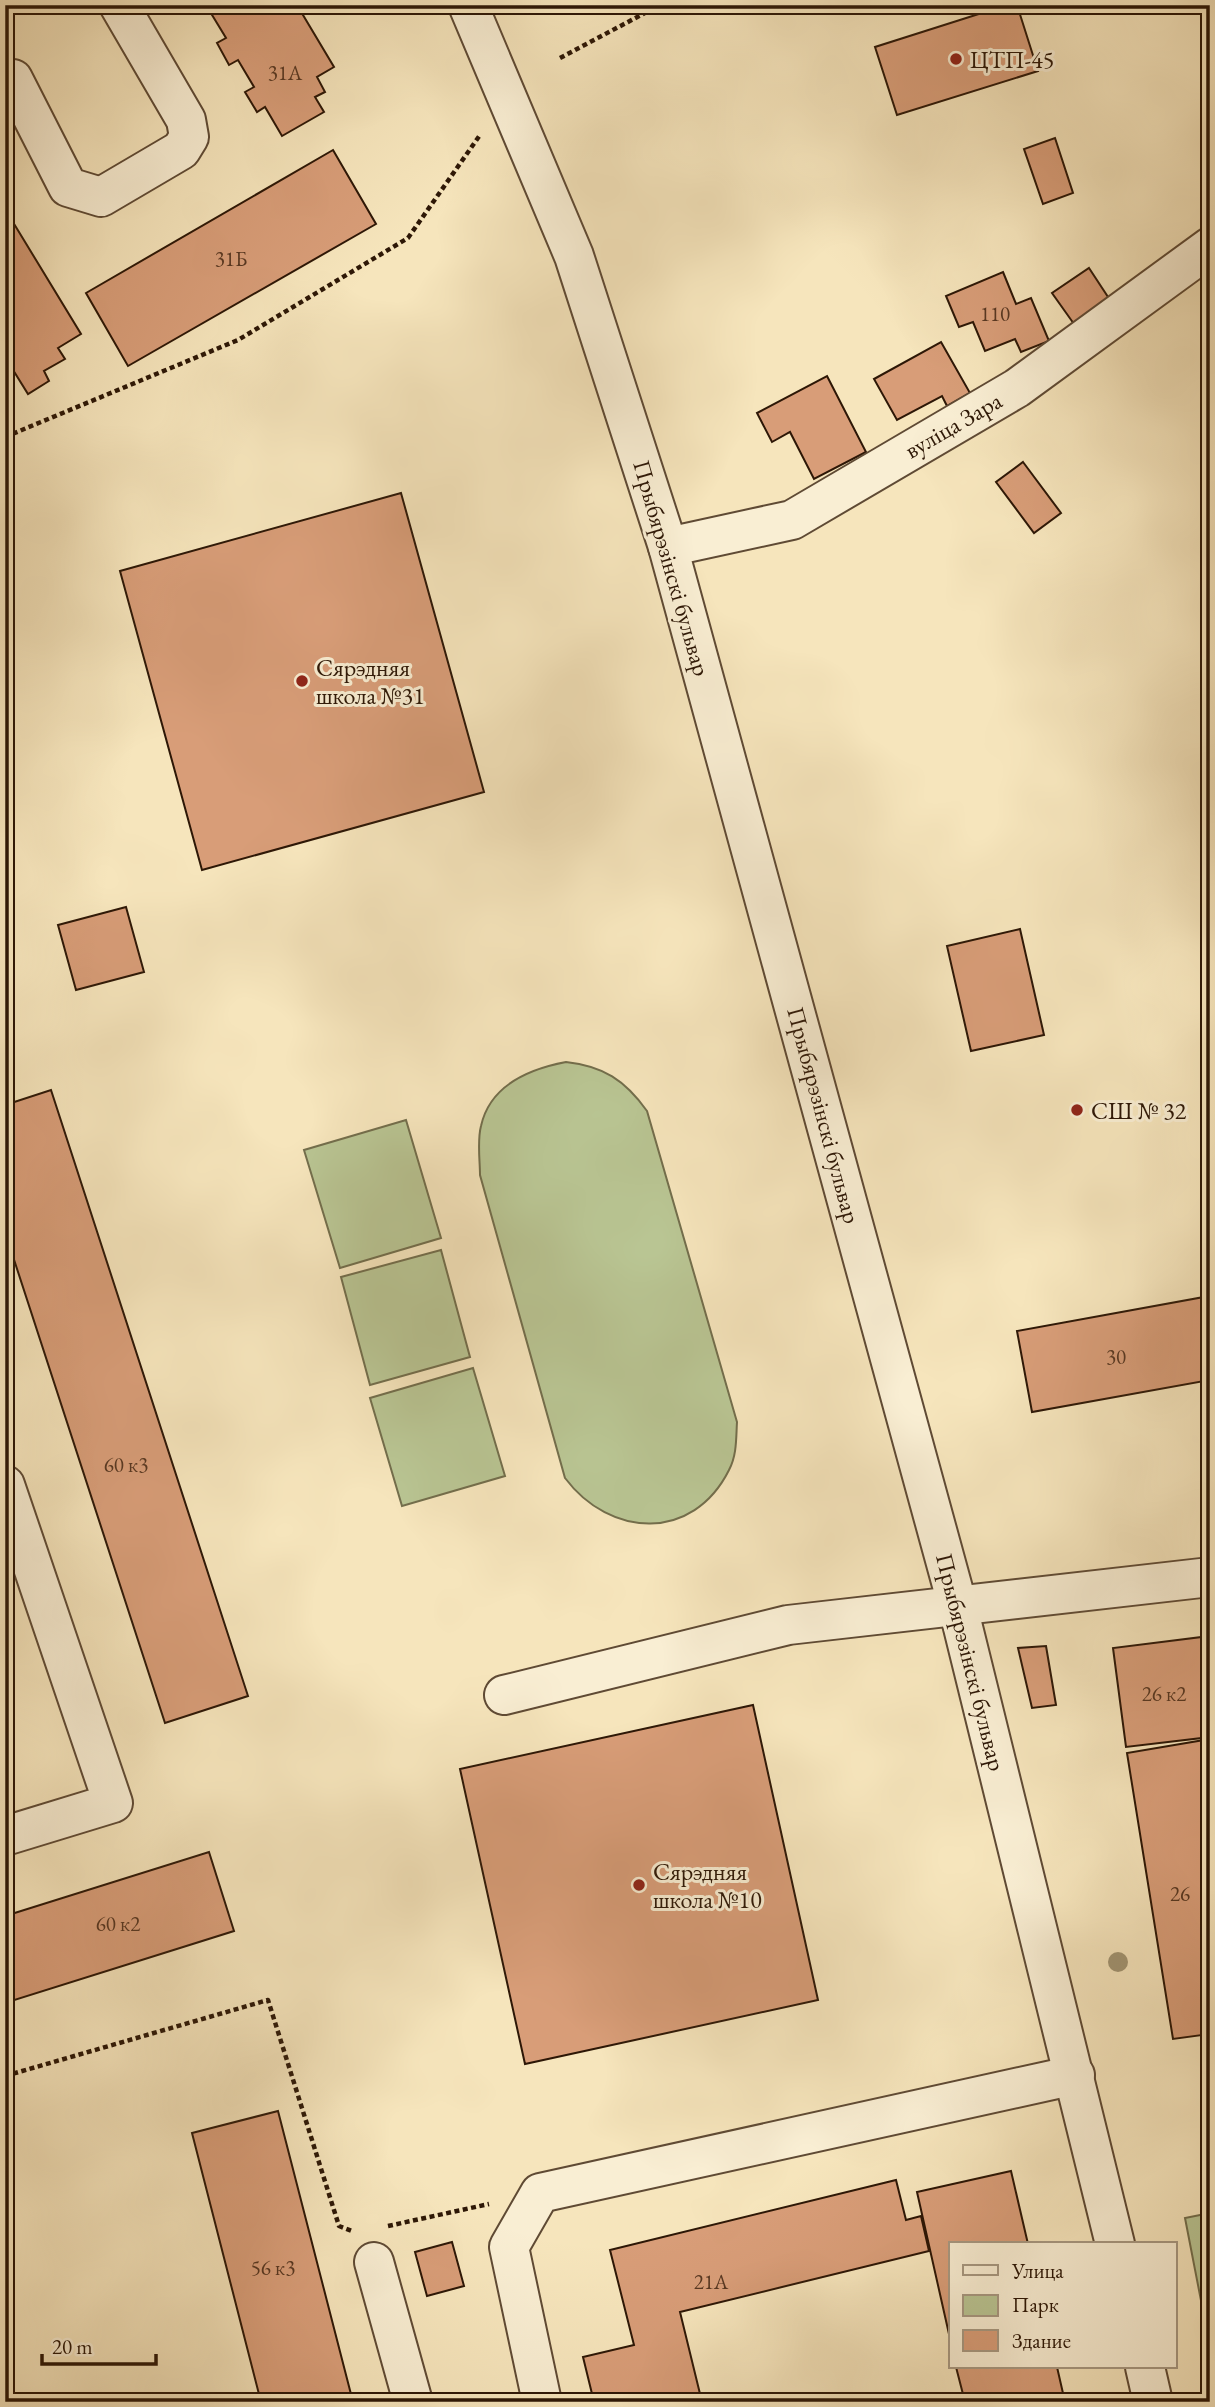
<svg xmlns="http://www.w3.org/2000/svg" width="1215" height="2407" font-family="'EB Garamond',serif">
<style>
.green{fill:#b9c593;stroke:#736e4c;stroke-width:2}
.building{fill:#d89d78;stroke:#2d1706;stroke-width:2}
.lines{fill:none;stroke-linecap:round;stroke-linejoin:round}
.minor-casing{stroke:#5f4a34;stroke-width:42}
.path{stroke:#2d1706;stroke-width:4.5;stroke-dasharray:5 3.5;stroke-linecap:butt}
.minor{stroke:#f9eed3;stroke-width:38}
.tree{fill:#a29573}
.poi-dot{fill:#8f2418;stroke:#f9eed3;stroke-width:2.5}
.labels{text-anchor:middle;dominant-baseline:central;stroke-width:6;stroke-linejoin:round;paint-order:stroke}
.number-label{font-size:21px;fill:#583822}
.poi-label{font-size:24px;fill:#2d1706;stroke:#f9eed3;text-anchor:start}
.street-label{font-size:24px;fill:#2d1706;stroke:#f9eed3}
</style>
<rect width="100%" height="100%" fill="#f6e5bc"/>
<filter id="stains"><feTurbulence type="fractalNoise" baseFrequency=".00286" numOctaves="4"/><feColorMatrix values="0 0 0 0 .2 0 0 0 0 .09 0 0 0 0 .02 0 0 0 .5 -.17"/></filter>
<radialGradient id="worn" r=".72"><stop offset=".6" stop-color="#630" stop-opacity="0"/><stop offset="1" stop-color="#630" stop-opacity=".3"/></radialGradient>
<g class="green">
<path d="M566 1062C603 1066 625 1080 647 1111L737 1422C736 1438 737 1455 729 1470 693 1542 610 1538 565 1478L480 1175C480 1160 477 1141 481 1126 490 1085 529 1069 566 1062Z"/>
<path d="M406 1120 441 1238 340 1268 304 1150Z"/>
<path d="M441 1250 470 1357 370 1385 341 1277Z"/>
<path d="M473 1368 505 1476 402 1506 370 1398Z"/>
<path d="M1210 2213V2347L1185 2218Z"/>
</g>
<g class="building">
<path d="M206 5H277L280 11 297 5 334 67 317 77 325 92 315 97 324 112 282 136 265 107 257 112 245 92 254 87 238 60 229 65 217 43 226 38Z"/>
<path d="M1007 5H1017L1038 71 897 115 875 47Z"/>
<path d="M1055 138 1073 193 1043 204 1024 149Z"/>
<path d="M333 150 376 224 128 366 86 293Z"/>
<path d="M5 209 81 334 58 348 65 359 44 371 49 381 28 394 5 357Z"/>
<path d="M1089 268 1110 300 1074 324 1052 293Z"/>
<path d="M1003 272 1016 304 1031 298 1049 341 1021 352 1015 339 985 351 973 322 959 327 946 296Z"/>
<path d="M941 342 970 393 947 406 942 396 897 420 874 379Z"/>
<path d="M827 376 866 452 814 479 790 432 772 442 757 413Z"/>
<path d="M1023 462 1061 513 1034 533 996 482Z"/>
<path d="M401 493 484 792 202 870 120 571Z"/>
<path d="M126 907 144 972 76 990 58 925Z"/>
<path d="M1020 929 1044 1035 971 1051 947 946Z"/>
<path d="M51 1090 248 1696 165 1723 5 1232V1105Z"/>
<path d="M1204 1297 1210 1321V1380L1032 1412 1017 1331Z"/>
<path d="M1210 1636V1737L1126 1747 1113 1648Z"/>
<path d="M1046 1646 1056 1705 1032 1708 1018 1648Z"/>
<path d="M753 1705 818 2000 525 2064 460 1769Z"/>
<path d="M1210 1739V2034L1173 2039 1127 1753Z"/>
<path d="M209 1852 234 1931 5 2003V1916Z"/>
<path d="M278 2111 353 2402H261L192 2133Z"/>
<path d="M1011 2171 1028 2244H951V2343L917 2192Z"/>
<path d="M896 2180 906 2220 921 2216 929 2251 680 2312 702 2402H594L583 2357 634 2345 610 2250Z"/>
<path d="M452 2242 464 2286 427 2296 415 2252Z"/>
<path d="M956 2367H1057L1065 2402H965Z"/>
</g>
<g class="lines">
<defs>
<g id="minor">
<path d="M468 5 574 256 668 547 958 1607 1115 2244"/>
<path d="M13 79 68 187 101 197 181 150 189 137 186 120 119 5"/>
<path d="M668 547 792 520 1017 388 1210 247"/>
<path d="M5 1485 113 1803 5 1836"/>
<path d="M504 1695 788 1625 1210 1577"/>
<path d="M374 2262 413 2402"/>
<path d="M1145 2367 1153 2402"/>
<path d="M542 2402 509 2247 540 2193 1075 2075"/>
</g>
</defs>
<use href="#minor" class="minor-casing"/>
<g class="path">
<path d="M560 58 660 5"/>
<path d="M5 437 238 340 408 238 480 135"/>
<path d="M5 2076 268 2000 339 2226 352 2231"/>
<path d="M388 2226 489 2204"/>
</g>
<use href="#minor" class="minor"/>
</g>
<circle class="tree" cx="1118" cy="1962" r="10"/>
<g class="poi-dot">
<circle cx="956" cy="59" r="7"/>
<circle cx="302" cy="681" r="7"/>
<circle cx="1077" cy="1110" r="7"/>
<circle cx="639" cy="1885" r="7"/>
</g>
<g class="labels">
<g class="number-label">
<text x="285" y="72">31А</text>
<text x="231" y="258">31Б</text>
<text x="995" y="313">110</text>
<text x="1116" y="1356">30</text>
<text x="126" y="1464">60 к3</text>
<text x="1164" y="1693">26 к2</text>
<text x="1180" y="1893">26</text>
<text x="118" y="1923">60 к2</text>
<text x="273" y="2267">56 к3</text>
<text x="711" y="2281">21А</text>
</g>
<g class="poi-label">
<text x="970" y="59">ЦТП-45</text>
<text x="316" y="667">Сярэдняя<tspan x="316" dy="28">школа №31</tspan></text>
<text x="1091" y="1110">СШ № 32</text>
<text x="653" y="1871">Сярэдняя<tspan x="653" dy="28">школа №10</tspan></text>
</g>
<g class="street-label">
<text transform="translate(953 425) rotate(-30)">вуліца Зара</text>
<text transform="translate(672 568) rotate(74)">Прыбярэзінскі бульвар</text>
<text transform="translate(824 1115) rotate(75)">Прыбярэзінскі бульвар</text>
<text transform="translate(971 1662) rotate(76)">Прыбярэзінскі бульвар</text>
</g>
</g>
<rect width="1215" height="2407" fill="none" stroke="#f6e5bc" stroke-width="28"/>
<rect x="7" y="7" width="1201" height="2393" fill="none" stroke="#2d1706" stroke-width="3.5"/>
<rect x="14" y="14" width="1187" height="2379" fill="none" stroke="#2d1706" stroke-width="2"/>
<rect x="949" y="2242" width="228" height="126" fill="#f9eed3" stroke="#a79881" stroke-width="2"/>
<rect x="963" y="2265" width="35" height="10" fill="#f9eed3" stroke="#a79881" stroke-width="2"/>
<text x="1012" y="2278" font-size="21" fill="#2d1706">Улица</text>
<rect x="963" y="2295" width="35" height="21" fill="#b9c593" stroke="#a79881" stroke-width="2"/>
<text x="1012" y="2312" font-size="21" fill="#2d1706">Парк</text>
<rect x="963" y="2330" width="35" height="21" fill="#d89d78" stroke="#a79881" stroke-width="2"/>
<text x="1012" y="2348" font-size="21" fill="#2d1706">Здание</text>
<path d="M42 2354v10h114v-10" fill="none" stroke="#2d1706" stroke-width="3.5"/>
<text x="52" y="2354" font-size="21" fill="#2d1706" stroke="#f9eed3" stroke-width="5" paint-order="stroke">20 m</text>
<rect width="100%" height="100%" filter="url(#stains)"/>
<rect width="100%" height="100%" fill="url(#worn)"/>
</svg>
